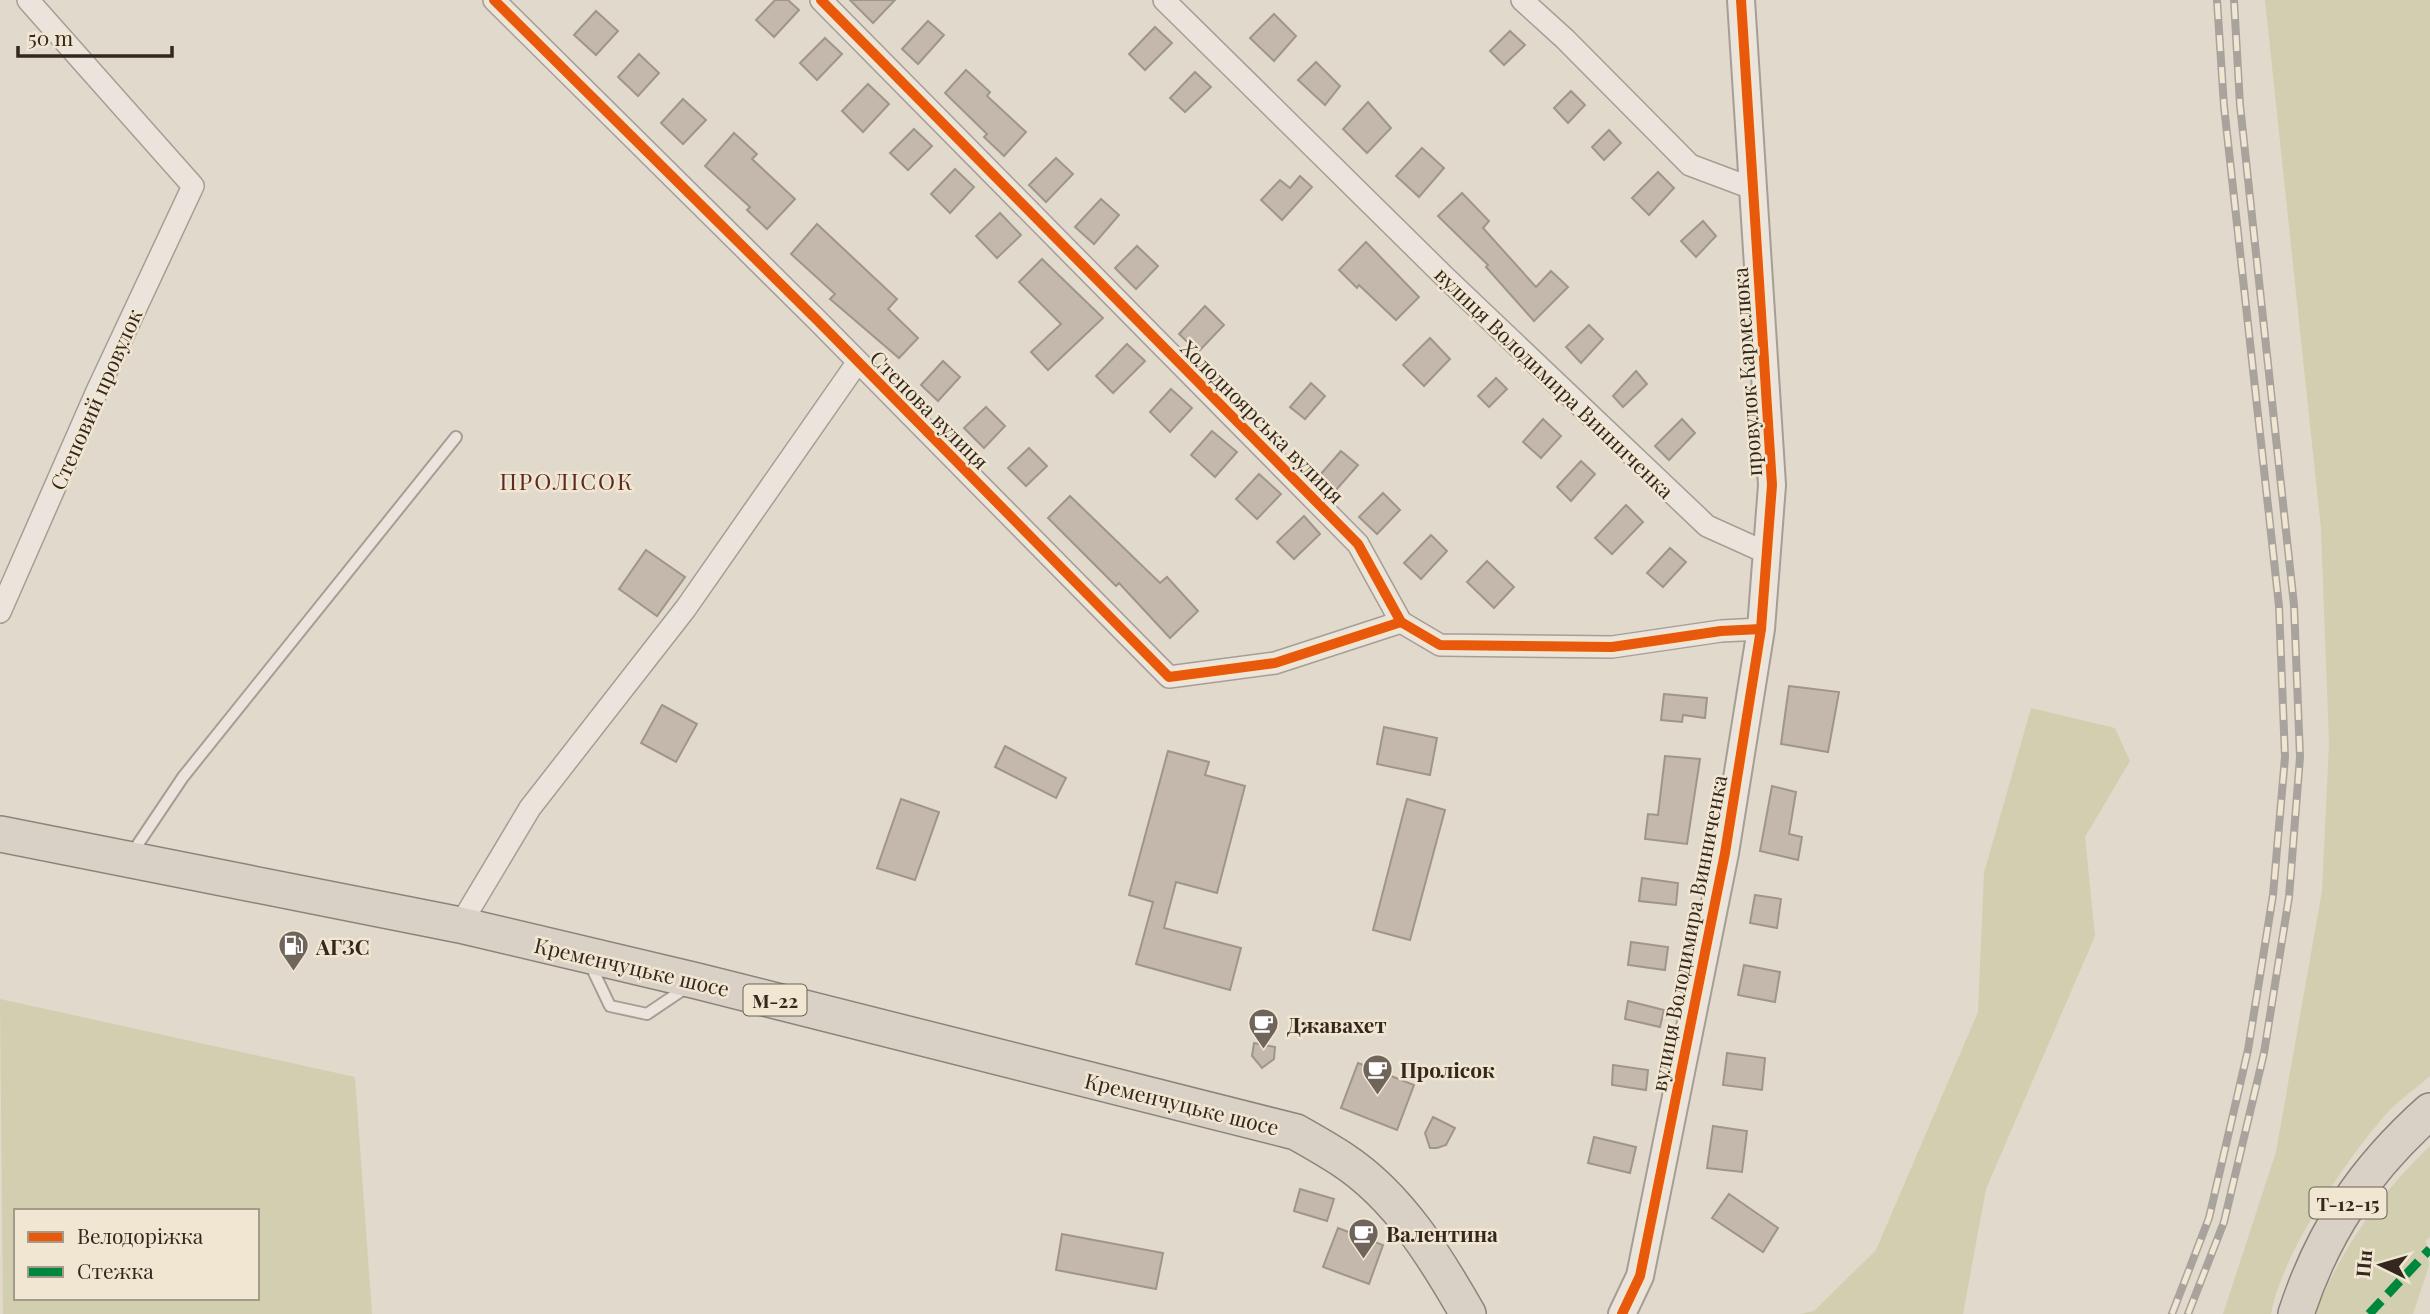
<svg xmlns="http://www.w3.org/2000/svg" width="2430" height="1314" font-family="'Playfair Display',serif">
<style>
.green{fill:#d1cfaf;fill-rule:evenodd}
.building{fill:#c4b7ac;stroke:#a0958b;stroke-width:2}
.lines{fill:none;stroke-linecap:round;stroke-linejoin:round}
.service-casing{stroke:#a69e94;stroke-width:14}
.minor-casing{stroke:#a69e94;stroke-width:24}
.tertiary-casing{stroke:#a69e94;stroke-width:30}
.trunk-casing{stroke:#8b847b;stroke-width:38}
.service{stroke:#eae4dc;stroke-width:10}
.minor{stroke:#eae4dc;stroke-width:21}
.tertiary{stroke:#eae4dc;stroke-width:26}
.trunk{stroke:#dad1c6;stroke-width:35}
.rail-casing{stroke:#a8a39d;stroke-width:8}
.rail{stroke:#f1e6d1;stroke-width:5;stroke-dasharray:16;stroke-linecap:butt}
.quiet{stroke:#00873e;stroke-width:9;stroke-dasharray:18 9;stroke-linecap:butt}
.cycleway-casing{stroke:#f1e6d1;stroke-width:15}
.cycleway{stroke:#e8590c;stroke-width:10}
.labels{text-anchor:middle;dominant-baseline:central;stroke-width:5;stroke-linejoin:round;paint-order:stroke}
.shield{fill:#f1e6d1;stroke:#6c6054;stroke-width:2}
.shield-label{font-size:19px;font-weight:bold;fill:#33271e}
.street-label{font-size:21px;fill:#33271e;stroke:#f1e6d1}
.poi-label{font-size:21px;font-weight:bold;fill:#33271e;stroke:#f1e6d1;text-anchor:start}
.neighbourhood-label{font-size:23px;letter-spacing:2px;fill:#5b2a22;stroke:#f1e6d1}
</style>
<rect width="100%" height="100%" fill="#e1d9cb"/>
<g class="green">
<path d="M2265 0H2430V1076C2417 1088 2401 1098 2389 1111 2348 1156 2281 1255 2271 1314H2223L2276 1152 2322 891 2329 744 2321 529Z"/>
<path d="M2031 708 2115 728 2130 761 2085 837 2095 936 1986 1189 1963 1314H1800L1814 1311 1876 1250 1978 1012 1984 873Z"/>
<path d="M0 999 355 1077 372 1314H3ZM16 1211H257V1298H16Z"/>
<path d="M2430 1146V1237L2426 1240 2429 1266 2413 1314H2315C2340 1251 2380 1193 2430 1146Z"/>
</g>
<g class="building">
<path d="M775 0H788L799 10 774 37 756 20Z"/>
<path d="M850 0H895L873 23Z"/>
<path d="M596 11 618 31 596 55 574 35Z"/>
<path d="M1274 14 1296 36 1274 61 1250 38Z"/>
<path d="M928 21 944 35 918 64 902 49Z"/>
<path d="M1155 27 1172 43 1145 70 1129 54Z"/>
<path d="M1510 31 1525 45 1504 65 1490 51Z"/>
<path d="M825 38 842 54 817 80 800 63Z"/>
<path d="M639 54 659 73 638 96 618 77Z"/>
<path d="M1316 62 1340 86 1325 105 1298 80Z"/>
<path d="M966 70 990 92 987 96 1026 132 1004 156 984 137 987 134 945 93Z"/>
<path d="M1195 72 1211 87 1185 112 1170 98Z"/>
<path d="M868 84 889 104 863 132 842 111Z"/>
<path d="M1571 91 1585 105 1568 123 1554 108Z"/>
<path d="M683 99 706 120 683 144 661 123Z"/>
<path d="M1368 102 1391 128 1367 153 1343 129Z"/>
<path d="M914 129 932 146 908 170 890 153Z"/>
<path d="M1609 130 1621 143 1604 160 1592 147Z"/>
<path d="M734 133 757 154 752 159 795 199 767 229 747 210 750 207 705 166Z"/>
<path d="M1422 148 1444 168 1419 197 1396 176Z"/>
<path d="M1056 158 1073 174 1046 202 1029 185Z"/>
<path d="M955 169 974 187 950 213 931 194Z"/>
<path d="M1658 172 1674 188 1649 215 1632 198Z"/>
<path d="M1300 176 1312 187 1282 220 1261 200 1280 180 1290 188Z"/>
<path d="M1462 193 1489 221 1483 228 1536 287 1551 271 1568 287 1534 321 1486 267 1488 265 1438 216Z"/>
<path d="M1101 199 1119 215 1094 244 1075 227Z"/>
<path d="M1000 213 1021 235 997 258 976 236Z"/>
<path d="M1703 221 1716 236 1696 257 1681 241Z"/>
<path d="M817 224 897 299 888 309 918 338 899 358 830 299 835 294 791 254Z"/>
<path d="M1366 242 1419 297 1396 320 1359 285 1357 288 1339 270Z"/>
<path d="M1137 246 1158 266 1136 289 1115 268Z"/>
<path d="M1042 259 1103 318 1048 370 1031 352 1061 324 1019 282Z"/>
<path d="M1205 306 1224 325 1198 352 1179 334Z"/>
<path d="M1589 325 1603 339 1581 363 1566 347Z"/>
<path d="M1430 338 1450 359 1424 386 1403 365Z"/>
<path d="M1127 344 1145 361 1113 393 1096 376Z"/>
<path d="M943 361 960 377 938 401 921 385Z"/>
<path d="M1636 371 1647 384 1623 407 1613 396Z"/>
<path d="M1496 378 1507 389 1489 407 1478 396Z"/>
<path d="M1311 383 1325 396 1305 419 1290 407Z"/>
<path d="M1171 389 1192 408 1170 432 1150 412Z"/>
<path d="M986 407 1005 426 984 448 964 428Z"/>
<path d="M1543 419 1561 436 1541 458 1523 442Z"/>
<path d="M1682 419 1695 433 1669 460 1655 446Z"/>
<path d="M1212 431 1237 452 1215 477 1191 455Z"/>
<path d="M1029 448 1047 466 1026 486 1008 468Z"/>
<path d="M1341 451 1358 465 1336 490 1320 475Z"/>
<path d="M1581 461 1595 474 1571 501 1557 487Z"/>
<path d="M1259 474 1281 494 1257 519 1236 499Z"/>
<path d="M1383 493 1400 510 1377 534 1359 517Z"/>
<path d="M1070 496 1160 583 1167 577 1198 611 1170 638 1119 583 1116 586 1048 518Z"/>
<path d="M1626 505 1643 522 1612 554 1595 538Z"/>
<path d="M1304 516 1320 534 1294 559 1277 542Z"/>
<path d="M1431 535 1447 551 1421 579 1404 563Z"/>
<path d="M1670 548 1686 562 1663 587 1647 573Z"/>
<path d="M646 550 685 577 657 616 619 589Z"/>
<path d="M1487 561 1514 587 1494 608 1467 582Z"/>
<path d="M1789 686 1839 692 1828 752 1781 744Z"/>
<path d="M1664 694 1707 698 1705 718 1683 715 1682 722 1661 720Z"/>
<path d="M662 705 697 724 676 762 641 743Z"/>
<path d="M1384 727 1437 738 1430 775 1377 764Z"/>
<path d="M1005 746 1066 778 1056 798 995 767Z"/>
<path d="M1168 751 1209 762 1205 775 1245 786 1217 893 1176 882 1164 928 1241 948 1230 990 1136 964 1153 902 1129 895Z"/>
<path d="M1665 756 1700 759 1687 844 1645 839 1648 814 1658 815Z"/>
<path d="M1772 786 1796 792 1789 834 1802 837 1798 860 1760 851Z"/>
<path d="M901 799 939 812 915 880 877 868Z"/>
<path d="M1407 799 1445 810 1410 940 1373 930Z"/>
<path d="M1642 878 1678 883 1676 905 1639 901Z"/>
<path d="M1755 895 1781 899 1777 928 1750 923Z"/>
<path d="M1631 942 1668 947 1665 970 1628 965Z"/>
<path d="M1744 965 1780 972 1775 1002 1738 995Z"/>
<path d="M1628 1001 1664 1010 1660 1027 1625 1019Z"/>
<path d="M1254 1043 1275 1047 1274 1059 1262 1068 1252 1056Z"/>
<path d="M1727 1053 1765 1058 1762 1090 1723 1085Z"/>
<path d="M1358 1063 1414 1085 1397 1130 1341 1108Z"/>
<path d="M1613 1065 1648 1070 1646 1090 1612 1085Z"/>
<path d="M1433 1117 1455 1128 1446 1145 1437 1148H1430L1425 1133Z"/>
<path d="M1713 1126 1747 1131 1742 1172 1707 1168Z"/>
<path d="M1594 1137 1636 1147 1630 1173 1588 1163Z"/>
<path d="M1300 1189 1334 1199 1327 1221 1294 1211Z"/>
<path d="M1729 1194 1778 1228 1763 1252 1712 1218Z"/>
<path d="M1338 1228 1383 1245 1369 1284 1323 1267Z"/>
<path d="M1062 1234 1163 1253 1156 1289 1056 1270Z"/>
</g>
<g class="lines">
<defs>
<g id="service">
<path d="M132 853 183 777 456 437"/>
<path d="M589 962 610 1006 647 1014 687 987"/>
</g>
<g id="minor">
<path d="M494 0 817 320 1169 677 1275 663 1401 622"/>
<path d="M821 0 1358 544 1401 622 1440 645 1612 647 1721 631 1761 629"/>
<path d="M1164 0 1446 278 1707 526 1767 553"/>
<path d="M1522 0 1565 39 1690 165 1754 189"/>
<path d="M0 612 97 391 193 186 28 0"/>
<path d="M460 925 530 808 686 608 857 363"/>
</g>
<path id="tertiary" d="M1622 1314 1640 1276 1725 853 1761 629 1772 485 1741 0"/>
<g id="trunk">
<path d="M0 834 460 925 697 981 1296 1132C1312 1141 1328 1150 1343 1160 1399 1197 1436 1258 1468 1314"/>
<path d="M2296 1314C2323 1231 2365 1169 2430 1111"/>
</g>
</defs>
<use href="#service" class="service-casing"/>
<use href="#minor" class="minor-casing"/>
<use href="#tertiary" class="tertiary-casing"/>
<use href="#trunk" class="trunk-casing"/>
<use href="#service" class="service"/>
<use href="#minor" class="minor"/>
<use href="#tertiary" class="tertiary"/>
<use href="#trunk" class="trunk"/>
<defs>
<g id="rail">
<path d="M2172 1314 2209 1218 2248 1050 2273 895 2285 757 2279 606 2224 106 2217 0"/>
<path d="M2188 1314 2224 1222 2264 1053 2289 897 2300 757 2294 605 2240 105 2234 0"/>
</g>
</defs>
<use href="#rail" class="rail-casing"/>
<use href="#rail" class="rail"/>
<path class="quiet" d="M2369 1314 2430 1249"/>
<defs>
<g id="cycleway">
<path d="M494 0 817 320 1169 677 1275 663 1401 622"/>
<path d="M821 0 1358 544 1401 622 1440 645 1612 647 1721 631 1761 629"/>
<path d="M1622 1314 1640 1276 1725 853 1761 629 1772 485 1741 0"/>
</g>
</defs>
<use href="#cycleway" class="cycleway-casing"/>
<use href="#cycleway" class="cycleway"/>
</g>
<defs>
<symbol id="fuel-pin" viewBox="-11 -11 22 30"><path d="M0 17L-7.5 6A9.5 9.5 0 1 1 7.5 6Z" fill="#70655b" stroke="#f1e6d1"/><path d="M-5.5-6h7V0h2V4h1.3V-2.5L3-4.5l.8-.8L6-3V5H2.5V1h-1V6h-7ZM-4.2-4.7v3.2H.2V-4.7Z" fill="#fff"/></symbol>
<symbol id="cafe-pin" viewBox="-11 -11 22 30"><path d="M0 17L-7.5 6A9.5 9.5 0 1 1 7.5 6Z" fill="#70655b" stroke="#f1e6d1"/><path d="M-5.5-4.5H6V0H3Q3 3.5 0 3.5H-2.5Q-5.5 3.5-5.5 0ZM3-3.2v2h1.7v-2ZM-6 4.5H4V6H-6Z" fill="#fff"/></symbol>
</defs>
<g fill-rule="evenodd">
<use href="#fuel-pin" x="276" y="928" width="35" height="47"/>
<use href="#cafe-pin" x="1246" y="1006" width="35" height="47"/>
<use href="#cafe-pin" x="1360" y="1052" width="35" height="47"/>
<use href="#cafe-pin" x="1346" y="1216" width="35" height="47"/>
</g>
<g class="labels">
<g class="shield">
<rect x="743.5" y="984.5" width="63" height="31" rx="5"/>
<rect x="2309.5" y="1187.5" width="77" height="31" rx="5"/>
</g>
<g class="shield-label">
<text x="775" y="1000">М-22</text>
<text x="2348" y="1203">Т-12-15</text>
</g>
<g class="street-label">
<text transform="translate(1746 372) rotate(-94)">провулок Кармелюка</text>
<text transform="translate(1555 382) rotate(44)">вулиця Володимира Винниченка</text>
<text transform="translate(95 399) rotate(-66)">Степовий провулок</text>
<text transform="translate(930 409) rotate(45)">Степова вулиця</text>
<text transform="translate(1263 421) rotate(45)">Холодноярська вулиця</text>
<text transform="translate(1688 933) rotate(-79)">вулиця Володимира Винниченка</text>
<text transform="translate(632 966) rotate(13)">Кременчуцьке шосе</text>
<text transform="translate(1182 1103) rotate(14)">Кременчуцьке шосе</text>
</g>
<g class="poi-label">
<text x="316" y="946">АГЗС</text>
<text x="1287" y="1024">Джавахет</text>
<text x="1400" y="1069">Пролісок</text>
<text x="1386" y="1233">Валентина</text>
</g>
<g class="neighbourhood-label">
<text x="567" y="480">ПРОЛІСОК</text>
</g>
</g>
<rect x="14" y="1209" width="245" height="91" fill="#f1e6d1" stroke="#a59a89" stroke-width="2"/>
<rect x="28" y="1232" width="35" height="10" fill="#e8590c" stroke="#a59a89" stroke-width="2"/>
<text x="77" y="1244" font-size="21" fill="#33271e">Велодоріжка</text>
<rect x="28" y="1267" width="35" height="10" fill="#00873e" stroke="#a59a89" stroke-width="2"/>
<text x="77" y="1279" font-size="21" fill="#33271e">Стежка</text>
<g transform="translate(2381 1265) rotate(275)" stroke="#f1e6d1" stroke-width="5" paint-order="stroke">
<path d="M0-5L12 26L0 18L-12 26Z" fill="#33271e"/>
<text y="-10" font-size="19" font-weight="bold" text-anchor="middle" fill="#33271e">Пн</text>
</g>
<path d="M18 46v10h154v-10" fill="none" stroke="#33271e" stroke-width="3.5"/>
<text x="28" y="46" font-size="21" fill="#33271e" stroke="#f1e6d1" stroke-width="5" paint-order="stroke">50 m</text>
</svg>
